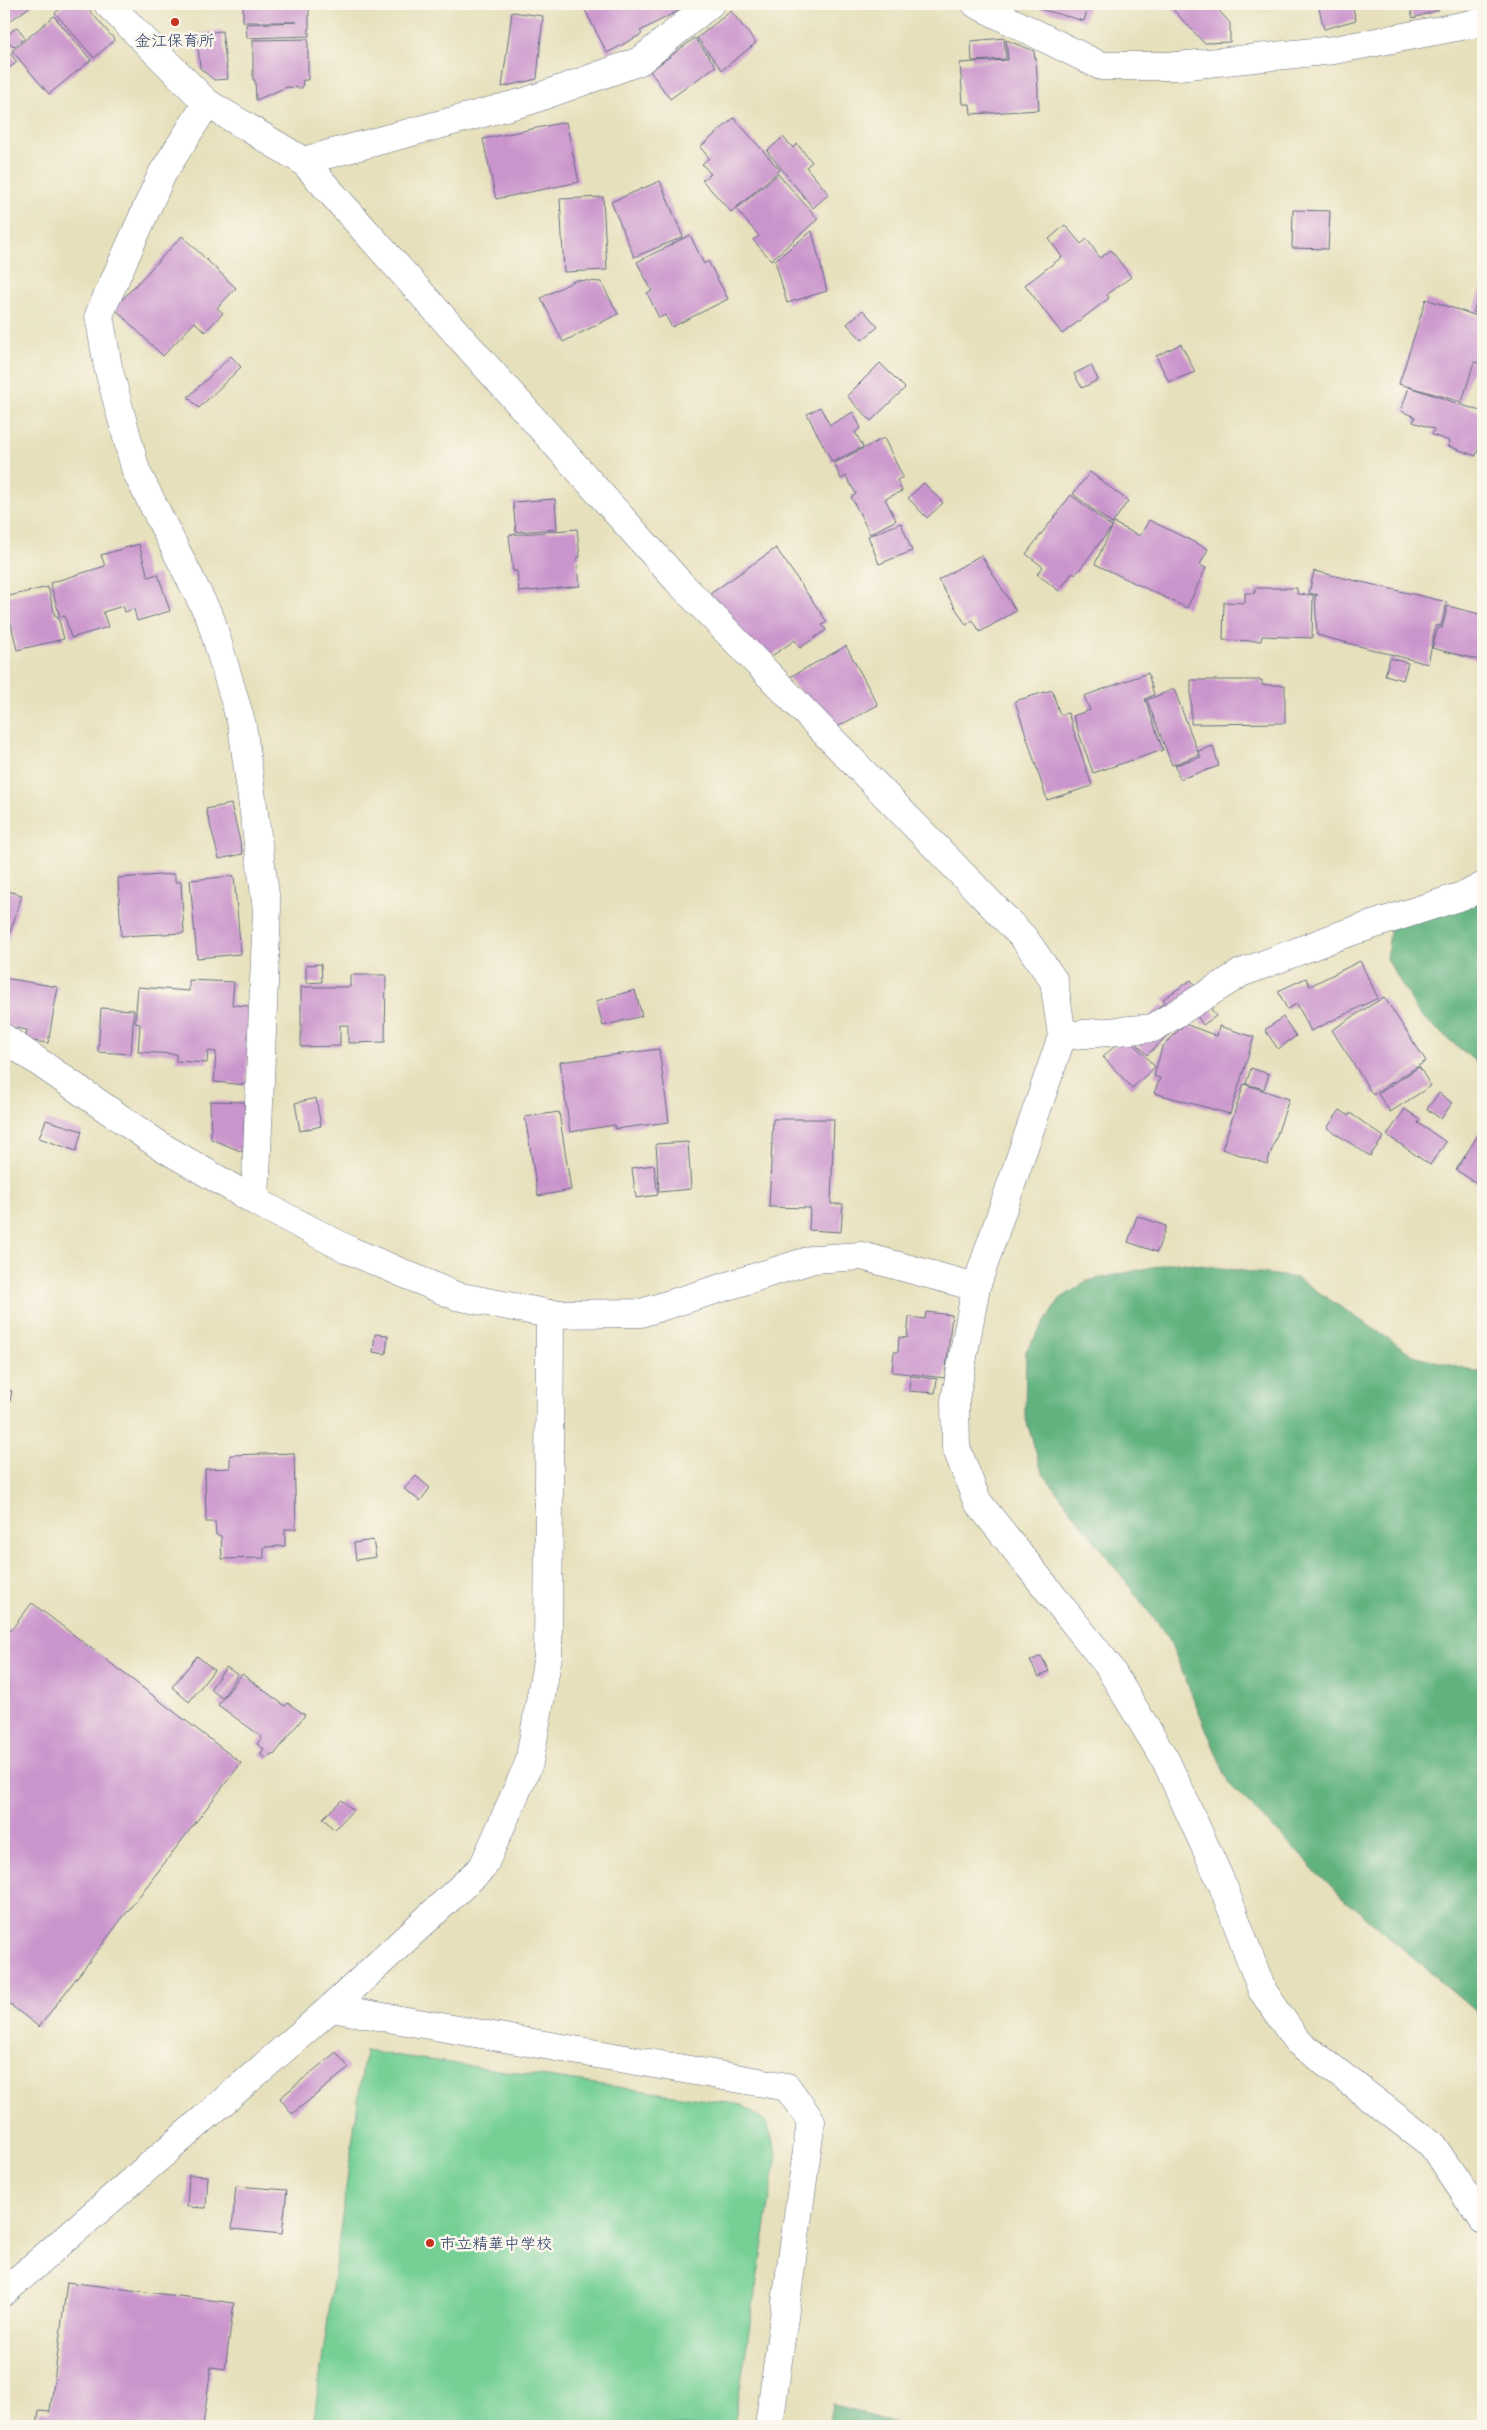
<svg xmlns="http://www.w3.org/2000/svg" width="1487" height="2430" font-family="Sriracha,'Klee One',sans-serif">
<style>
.green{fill:#76d096;stroke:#48807a}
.forest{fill:#60b27f;stroke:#3e706e}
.building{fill:#ca94cc}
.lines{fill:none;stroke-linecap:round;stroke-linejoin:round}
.street-casing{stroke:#626d7f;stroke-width:29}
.street{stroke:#fff;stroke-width:28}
.poi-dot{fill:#c8321e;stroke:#fbf7ec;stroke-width:2}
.labels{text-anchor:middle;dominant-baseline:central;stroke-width:5;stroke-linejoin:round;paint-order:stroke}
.poi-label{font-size:16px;fill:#1b2f5e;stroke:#fbf7ec}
</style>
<rect width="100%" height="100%" fill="#fbf7ec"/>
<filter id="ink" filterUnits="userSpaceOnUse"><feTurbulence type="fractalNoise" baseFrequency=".02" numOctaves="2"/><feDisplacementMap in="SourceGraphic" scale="10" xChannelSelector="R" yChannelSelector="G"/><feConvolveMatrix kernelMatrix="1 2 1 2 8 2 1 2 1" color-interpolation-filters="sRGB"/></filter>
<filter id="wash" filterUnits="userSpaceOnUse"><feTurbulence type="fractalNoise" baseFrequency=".0096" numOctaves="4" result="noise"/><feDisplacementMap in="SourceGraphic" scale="20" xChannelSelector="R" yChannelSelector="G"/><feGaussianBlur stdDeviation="1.12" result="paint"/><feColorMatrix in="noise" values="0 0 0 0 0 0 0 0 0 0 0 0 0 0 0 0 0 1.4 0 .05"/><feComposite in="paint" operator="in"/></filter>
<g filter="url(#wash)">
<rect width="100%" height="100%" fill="#e7e0bc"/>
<path class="green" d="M365 2051 743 2105 767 2124 777 2154 734 2426H313Z"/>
<g class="forest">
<path d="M1483 870V1068L1419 1014 1387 959 1392 911Z"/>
<path d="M1176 1262 1297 1278 1413 1355 1483 1374V2017L1342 1897 1229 1784 1168 1637 1042 1472 1025 1416 1026 1351 1060 1299 1087 1281Z"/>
<path d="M832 2404 902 2426H828Z"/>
</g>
<g id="blocks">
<g class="building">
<path d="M4 4H34L4 25Z"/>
<path d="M66 4H84L115 40 94 58 55 13Z"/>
<path d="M243 4H309V36L247 38 246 24 297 22H243Z"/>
<path d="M598 4H674L678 11 640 31 642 34 607 53 585 10Z"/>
<path d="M1041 4H1089L1084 21 1040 9Z"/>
<path d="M1168 4H1213L1230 23V42L1204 43Z"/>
<path d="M1318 4H1352L1356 20 1324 29Z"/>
<path d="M1409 4H1437L1439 10 1413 18Z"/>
<path d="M731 11 756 43 722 70 697 38Z"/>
<path d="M512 12 543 16 537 79 502 87Z"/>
<path d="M54 16 91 60 49 94 12 51Z"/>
<path d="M17 27 25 38 14 47 5 37Z"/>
<path d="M222 31 228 79 214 80 200 68 197 34Z"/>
<path d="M695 38 716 66 670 99 650 71Z"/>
<path d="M1004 38 1006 59 972 61 971 41Z"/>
<path d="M308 39V80H303L302 88 287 87 256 100 255 80H253V40Z"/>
<path d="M1006 40 1034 51 1035 58H1036L1039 110 971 114 970 104H963L960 63 1008 60Z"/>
<path d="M8 51 17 62 4 72V54Z"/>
<path d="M734 118 780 170 731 212 702 180 711 174 702 164 709 158 700 147Z"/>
<path d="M566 122 579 182 496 199 483 139Z"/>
<path d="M783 137 793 148 797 144 812 162 806 167 829 194 813 208 767 151Z"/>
<path d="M778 174 818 219 771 260 753 240 759 236 736 209Z"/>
<path d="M660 181 683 237 634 257 611 202Z"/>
<path d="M603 197 607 270 564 272 560 199Z"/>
<path d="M1293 210 1330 211 1328 249 1292 248Z"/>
<path d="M1065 225 1081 244 1087 239 1100 258 1111 250 1131 277 1107 294 1109 298 1062 334 1025 285 1062 257 1049 239Z"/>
<path d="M812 231 827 291 787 303 775 260Z"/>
<path d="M690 235 704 264 708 261 728 299 672 327 665 315 659 318 647 293 652 291 637 262Z"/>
<path d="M182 236 236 288 217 308 223 313 205 332 195 322 163 356 114 308Z"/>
<path d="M576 280 601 282 618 314 563 342 541 298Z"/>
<path d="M1483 285V315L1473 312Z"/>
<path d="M1426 299 1483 318 1479 334 1483 335V364L1474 362 1462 402 1399 384Z"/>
<path d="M863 310 878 327 862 340 847 324Z"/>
<path d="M1181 344 1195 372 1169 382 1156 356Z"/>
<path d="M231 356 241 367 199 408 188 397Z"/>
<path d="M880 363 905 388 871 421 847 396Z"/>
<path d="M1091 365 1098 380 1082 388 1074 374Z"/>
<path d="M1409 387 1483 412V433L1476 456 1448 446 1450 441 1432 435 1434 429 1413 422 1415 417 1401 411Z"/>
<path d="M820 407 830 425 853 412 861 428 855 432 863 447 832 462 807 414Z"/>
<path d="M884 438 903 477 897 480 902 491 885 499 896 520 870 534 851 497 856 494 846 476 841 479 834 463Z"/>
<path d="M1090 472 1128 501 1112 524 1073 494Z"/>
<path d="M924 483 943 503 927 518 908 498Z"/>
<path d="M1071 495 1112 527 1076 574 1073 572 1059 591 1037 574 1043 567 1026 554Z"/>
<path d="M555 499 557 529 516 532 513 502Z"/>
<path d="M1149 520 1208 549 1200 565 1206 568 1187 608 1095 564 1114 523 1140 536Z"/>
<path d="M901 523 912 551 879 564 868 536Z"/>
<path d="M577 529 580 557 577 558 580 586 519 592 517 571H513L509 535Z"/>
<path d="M139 544 148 577 158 574 170 611 137 621 134 609 125 612 123 606 103 612 108 627 71 638 65 616 60 617 50 583 105 566 101 555Z"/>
<path d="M776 548 827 622 822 625 826 630 800 648 795 640 760 664 707 596Z"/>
<path d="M981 555 1016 611 980 632 973 620 966 625 938 580Z"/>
<path d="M1314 571 1447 602 1441 626 1436 625 1428 664 1317 635 1315 595H1318L1309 593Z"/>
<path d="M48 587 55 616H58L64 639 17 650 5 597Z"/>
<path d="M1255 588H1297V594L1313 595 1312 638 1262 636 1261 641 1223 640 1224 602 1245 603V593H1255Z"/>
<path d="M1448 606 1483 615V661L1432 648 1438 628H1442Z"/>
<path d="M846 646 878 705 833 729 788 678Z"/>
<path d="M1390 658 1408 663 1403 680 1385 675Z"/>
<path d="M1148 673 1154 695 1145 699 1163 750 1093 773 1073 716 1090 710 1084 696Z"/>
<path d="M1191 680H1262V685H1285V723L1191 724Z"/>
<path d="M1174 689 1199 755 1172 765 1147 700Z"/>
<path d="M1052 690 1060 715 1068 713 1092 786 1047 800 1015 701Z"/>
<path d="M1213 746 1219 766 1180 779 1175 765 1201 757 1198 751Z"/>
<path d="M231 804 243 854 219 859 206 809Z"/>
<path d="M175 874V882H181L184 933 121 936 118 878Z"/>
<path d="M234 876 241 954 197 958 190 880Z"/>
<path d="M4 890 22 895 5 949 4 948Z"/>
<path d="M1360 961 1378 998 1311 1031 1297 1004 1287 1009 1278 991 1306 978 1310 986Z"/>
<path d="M321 964 322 982 306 983V965Z"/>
<path d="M350 975H386L385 1042 348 1043V1025H340V1046L301 1047V987H350Z"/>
<path d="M4 978 58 987 48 1043 25 1040 27 1030 4 1026Z"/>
<path d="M189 980 234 982 232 1005 251 1006 246 1085 214 1082 216 1052 208 1051 207 1063 176 1061V1054L138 1052 140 1024 135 1023 138 987 189 991Z"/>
<path d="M1191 980 1216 1016 1203 1025 1193 1010 1178 1021 1163 999Z"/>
<path d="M635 990 642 1016 603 1026 596 1001Z"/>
<path d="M1384 997 1426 1061 1373 1095 1332 1030Z"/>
<path d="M1162 1004 1180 1024 1147 1055 1130 1036Z"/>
<path d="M101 1008 134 1010 131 1054 98 1052Z"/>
<path d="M1283 1017 1296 1036 1278 1049 1265 1030Z"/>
<path d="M1185 1024 1217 1036 1219 1026 1254 1037 1230 1114 1154 1093 1160 1078 1154 1076 1162 1047Z"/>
<path d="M1126 1035 1155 1067 1132 1088 1103 1057Z"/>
<path d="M659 1049 669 1122 615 1129V1125L570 1132 560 1062Z"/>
<path d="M1419 1067 1431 1086 1390 1112 1378 1094Z"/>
<path d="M1251 1068 1269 1074 1264 1089 1246 1084Z"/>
<path d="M1244 1084 1289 1099 1267 1164 1222 1149Z"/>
<path d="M1439 1093 1452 1103 1441 1119 1427 1109Z"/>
<path d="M316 1098 321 1126 300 1131 295 1103Z"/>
<path d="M210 1101 245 1102 243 1152 211 1139Z"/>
<path d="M1405 1109 1420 1120 1418 1123 1446 1142 1430 1165 1387 1135Z"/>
<path d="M1340 1110 1349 1116 1350 1113 1384 1137 1370 1156 1327 1128Z"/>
<path d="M559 1112 571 1190 538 1196 525 1117Z"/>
<path d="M773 1119H834L831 1204H843L841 1232 809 1230 810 1208 769 1207Z"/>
<path d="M46 1120 82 1131 76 1151 39 1138Z"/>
<path d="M1483 1127V1187L1456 1170Z"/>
<path d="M688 1142 691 1189 659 1192 656 1144Z"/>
<path d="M654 1165 658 1195 636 1198 632 1168Z"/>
<path d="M1137 1216 1166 1226 1157 1252 1128 1242Z"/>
<path d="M926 1312 952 1315 945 1378 892 1372 894 1352H898L899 1337 907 1338 909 1317 925 1319Z"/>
<path d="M375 1334 388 1335 386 1354 373 1352Z"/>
<path d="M910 1376 937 1379 935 1393 909 1391Z"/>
<path d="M4 1389 12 1391 9 1406H4Z"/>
<path d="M4 1408H9L6 1428H4Z"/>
<path d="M294 1453 296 1529H285V1546L264 1547V1558L222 1559 221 1536 216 1535 215 1522H206L205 1469 230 1468V1455Z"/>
<path d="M416 1476 430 1488 420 1501 404 1489Z"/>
<path d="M373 1540 376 1557 356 1560 354 1543Z"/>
<path d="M32 1603 241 1763 39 2027 4 2000V1625L11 1630Z"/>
<path d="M197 1656 214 1670 189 1702 172 1687Z"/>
<path d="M1041 1656 1049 1671 1039 1677 1030 1661Z"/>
<path d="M226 1667 238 1675 222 1698 210 1689Z"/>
<path d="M242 1674 285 1706 288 1703 305 1715 274 1755 271 1754 267 1759 260 1754 264 1749 257 1744 262 1737 218 1705Z"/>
<path d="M342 1800 353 1810 334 1830 323 1818Z"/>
<path d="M336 2052 349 2068 292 2114 280 2098Z"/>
<path d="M189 2175 208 2176 206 2208 187 2207Z"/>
<path d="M236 2186 287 2190 282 2234 232 2229Z"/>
<path d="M67 2282 234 2303 225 2369 211 2367 203 2426H37L39 2411 50 2412Z"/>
</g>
</g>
</g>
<g filter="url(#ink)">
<use href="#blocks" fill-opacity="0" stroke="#626d7f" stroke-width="1"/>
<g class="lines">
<defs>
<g id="street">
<path d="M976 4 1101 66H1178L1334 50 1483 22"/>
<path d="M207 103 162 174 99 315 108 367 136 471 211 620 242 725 267 909 255 1201"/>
<path d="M303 161 528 101 640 61 710 4"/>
<path d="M1062 1036 1153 1028 1241 973 1341 935 1468 894 1483 886"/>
<path d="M4 1038 159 1145 255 1201 349 1250 456 1296 550 1314 641 1313 814 1259 862 1256 976 1287 1062 1036 1054 981 1024 938 677 580 303 161 207 103 108 4"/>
<path d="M976 1287 955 1400 956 1447 977 1501 1107 1664 1166 1761 1223 1886 1262 1990 1297 2041 1432 2145 1483 2220"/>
<path d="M331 2008 787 2087 811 2121 769 2426"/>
<path d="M4 2292 331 2008 483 1867 529 1763 548 1656 550 1314"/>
</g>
</defs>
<use href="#street" class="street-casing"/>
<use href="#street" class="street"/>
</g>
</g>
<g class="poi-dot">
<circle cx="175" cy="22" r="5"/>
<circle cx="430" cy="2243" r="5"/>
</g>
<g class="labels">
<g class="poi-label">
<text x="175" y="40">金江保育所</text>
<text x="440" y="2243" text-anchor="start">市立精華中学校</text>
</g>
</g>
<rect width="1487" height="2430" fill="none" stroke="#fbf7ec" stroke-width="20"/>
</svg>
